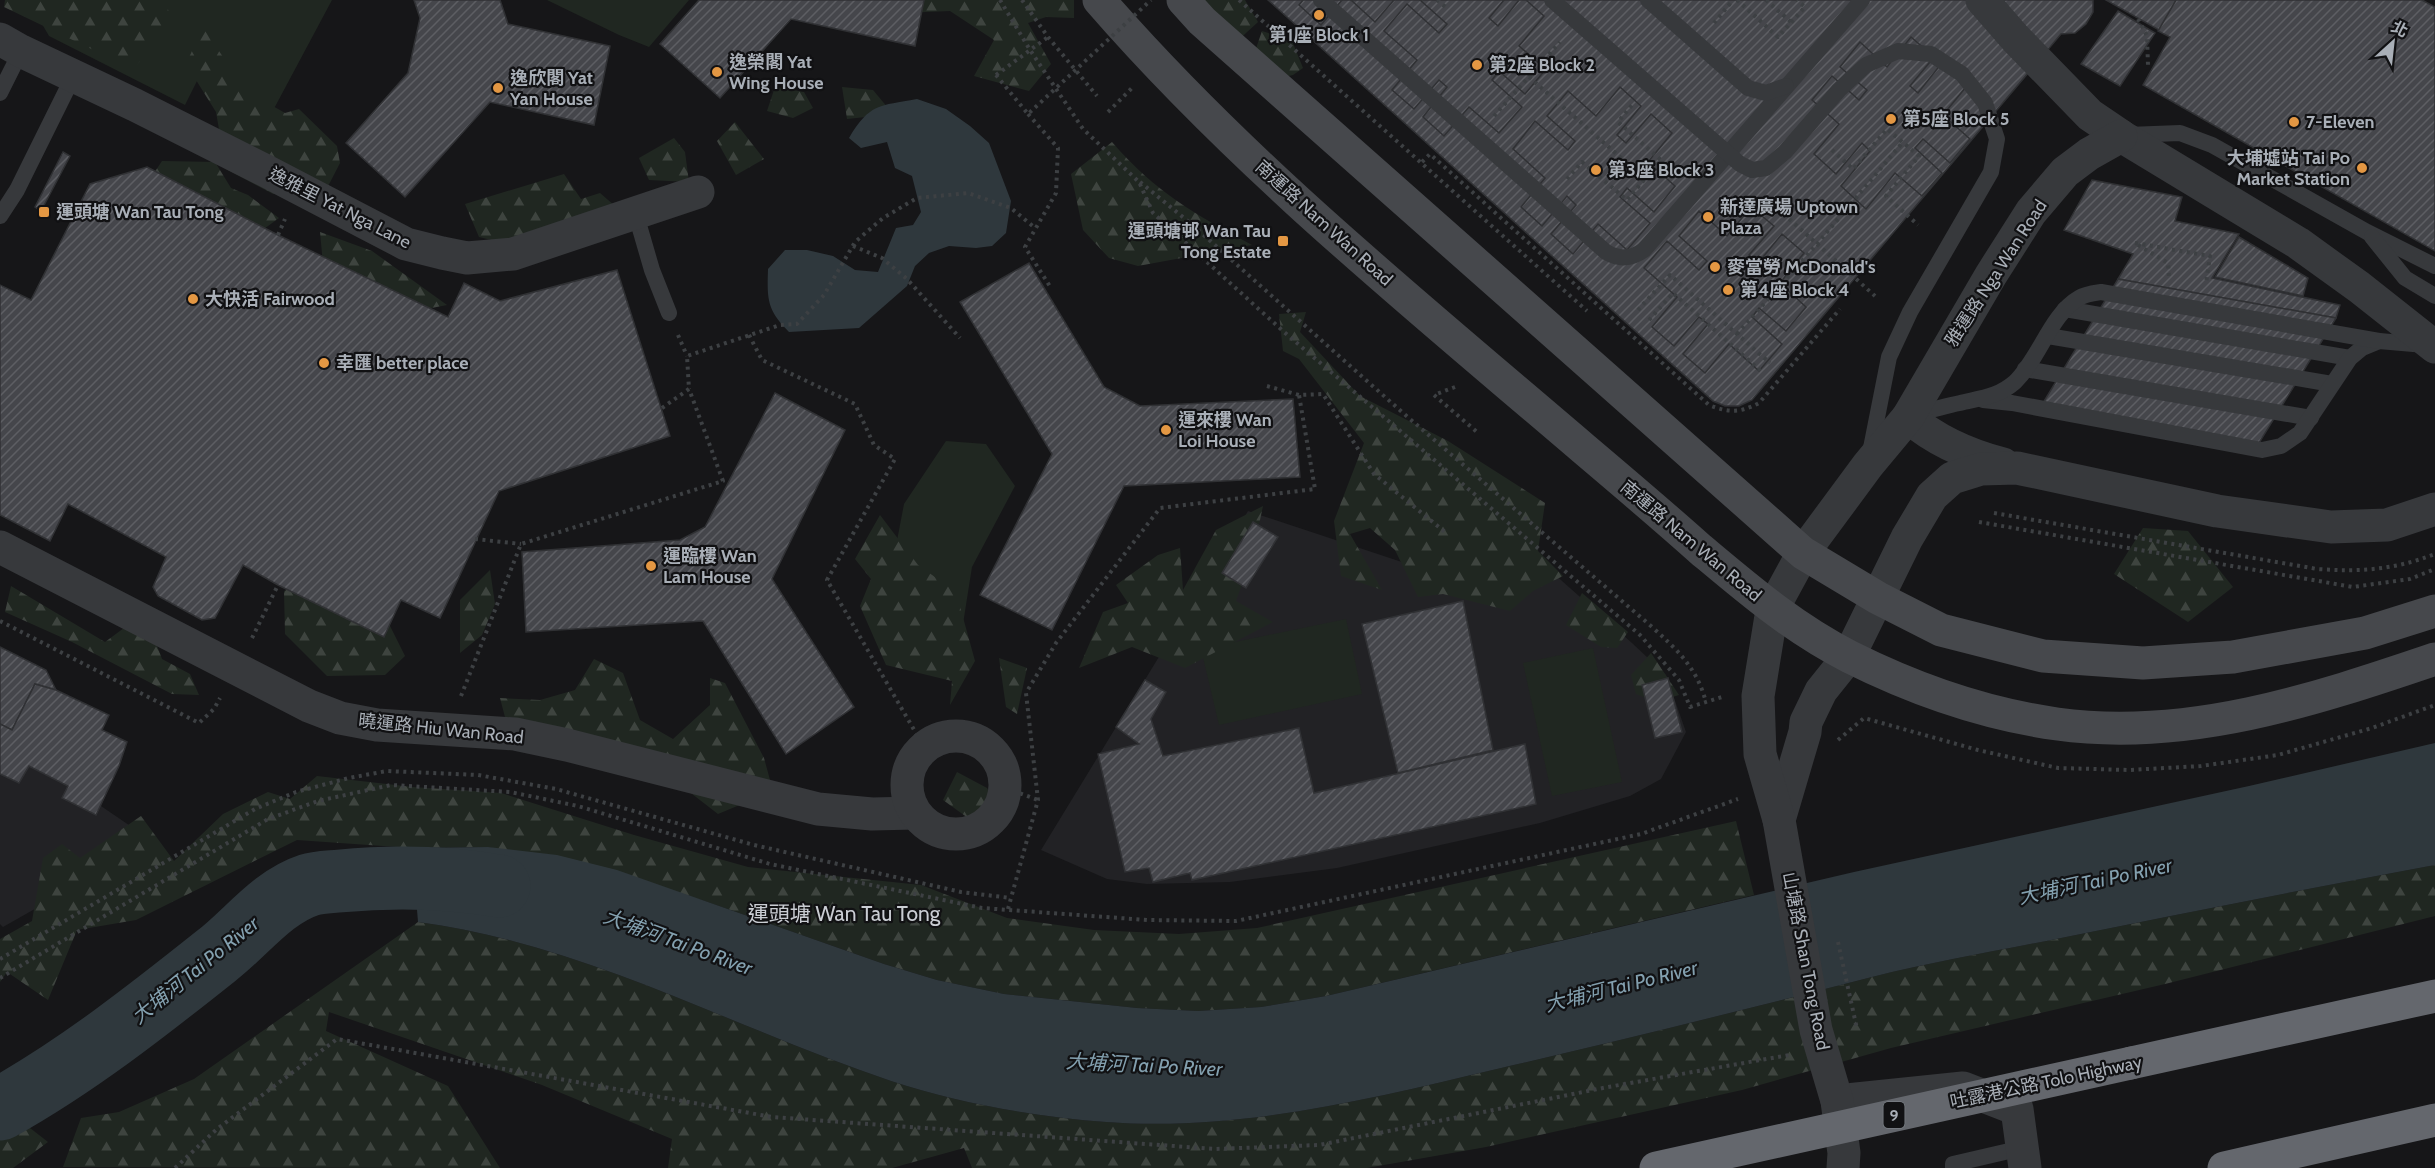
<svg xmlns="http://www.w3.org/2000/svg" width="2435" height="1168" font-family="Cabin,'Noto Sans TC',sans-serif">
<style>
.built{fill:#222225}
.green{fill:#202721}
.forest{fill:url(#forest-firs)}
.water{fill:#2f383d}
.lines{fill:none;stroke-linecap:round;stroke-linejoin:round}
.river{stroke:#2f383d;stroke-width:63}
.building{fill:url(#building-hatch);stroke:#303134;stroke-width:1.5}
.path{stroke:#3d4043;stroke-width:4;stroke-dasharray:3 4.5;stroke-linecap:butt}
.service{stroke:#37393c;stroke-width:16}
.minor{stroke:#37393c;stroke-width:33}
.secondary{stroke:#46484c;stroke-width:33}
.motorway{stroke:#64676d;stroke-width:33}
.path-bridge{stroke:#3d4043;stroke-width:4;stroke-dasharray:3 4.5;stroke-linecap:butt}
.motorway-bridge{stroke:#64676d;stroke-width:33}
.poi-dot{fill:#e39743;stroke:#111113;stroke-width:2}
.labels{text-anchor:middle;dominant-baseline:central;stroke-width:4.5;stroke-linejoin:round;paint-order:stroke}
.shield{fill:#111113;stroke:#7b8086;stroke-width:1.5}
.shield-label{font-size:16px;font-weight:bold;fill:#a9afb7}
.poi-label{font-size:18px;font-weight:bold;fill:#a9afb7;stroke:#111113;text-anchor:start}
.street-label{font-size:18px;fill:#a9afb7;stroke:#111113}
.water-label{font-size:20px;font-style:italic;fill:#83a0af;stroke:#111113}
.quarter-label{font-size:21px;fill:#cacdd3;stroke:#111113}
</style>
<defs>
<pattern id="forest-firs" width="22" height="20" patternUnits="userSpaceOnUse" patternTransform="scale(1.5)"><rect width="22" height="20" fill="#202721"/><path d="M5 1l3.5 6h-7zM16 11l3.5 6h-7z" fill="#3e443f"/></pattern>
<pattern id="building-hatch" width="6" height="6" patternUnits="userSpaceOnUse" patternTransform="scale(1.5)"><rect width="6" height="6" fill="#45464b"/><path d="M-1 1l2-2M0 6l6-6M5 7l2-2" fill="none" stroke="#5d5e63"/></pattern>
</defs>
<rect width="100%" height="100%" fill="#161618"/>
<g class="built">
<path d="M1248 511 1441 575 1517 541 1632 643 1666 675 1686 732 1661 779 1630 796 1540 823 1337 868 1230 882 1147 884 1107 879 1041 850Z"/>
<path d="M0 647 46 670 56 690 109 715 102 730 127 742 119 766 101 806 161 847 93 876 3 927 0 924Z"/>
</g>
<g class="green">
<path d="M28 0H332L269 118 197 81 185 105 49 36Z"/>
<path d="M547 0H689L649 47 619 35Z"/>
<path d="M946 441 986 444 1015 486 972 567 963 624 890 577 904 504Z"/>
<path d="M1346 619 1362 694 1219 725 1201 649Z"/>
<path d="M1593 648 1622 782 1552 796 1523 663Z"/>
</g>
<g class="forest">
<path d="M5 0H174L166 5 174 23 133 69 4 7Z"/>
<path d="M893 0H1074V18L1046 17 1028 23 1051 64 1029 91 974 76 994 40 950 11 902 13Z"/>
<path d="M1191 0H1245L1258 22 1222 55Z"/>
<path d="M203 27 245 90 285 113 299 109 337 146 340 163 324 194H273L226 169 216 112 186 64Z"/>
<path d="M1262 31 1292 41 1303 68 1293 75 1254 84 1252 60Z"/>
<path d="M775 87 804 92 813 108 793 118 767 111Z"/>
<path d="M842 87 873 90 893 114 847 119Z"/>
<path d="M735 122 764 159 736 175 717 141Z"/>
<path d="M674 138 685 152 689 182 649 180 639 158Z"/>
<path d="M1112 142C1156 193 1195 214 1252 245L1138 266 1109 258 1083 230 1071 174Z"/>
<path d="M162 161 215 162 231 188 248 195 279 218 257 234 148 182Z"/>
<path d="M564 174 581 199 600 193 623 213 550 254 479 237 465 204Z"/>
<path d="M320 232 372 251 447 305 401 314 324 274Z"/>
<path d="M1306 312 1300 332 1360 396 1448 441 1545 503 1538 551 1563 576 1533 591 1510 611 1443 594 1418 597 1395 550 1370 528 1350 534 1382 590 1341 576 1334 521 1364 443 1299 359 1283 351 1279 314Z"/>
<path d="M1263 506 1253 553 1236 601 1273 622 1185 668 1132 647 1079 668 1103 612 1128 603 1116 585 1158 555 1180 548 1183 590 1216 530Z"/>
<path d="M880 515 918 565 956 592 975 661 950 705 952 681 886 665 860 606 871 579 855 559Z"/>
<path d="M2143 528 2188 531 2233 587 2188 622 2114 574Z"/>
<path d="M490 570 495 604 482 635 460 653V600Z"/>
<path d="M319 576 384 614 405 656 385 675 327 676 285 634 284 591Z"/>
<path d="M11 586 105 642 124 628 155 640 162 659 190 674 199 695 172 694 72 642 5 612Z"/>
<path d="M1582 593 1628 632 1617 648 1601 647 1566 625Z"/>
<path d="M1651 653 1679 695 1656 702 1636 694 1631 675Z"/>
<path d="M999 658 1027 668 1017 714 1006 707Z"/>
<path d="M594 659 623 673 640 720 673 739 710 705V678L725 683 764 758 773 791 718 814 665 773 510 736 500 698 540 700 575 690Z"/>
<path d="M957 772 987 788 1006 821 993 836 943 800Z"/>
<path d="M317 776 413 787 501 793 634 835 748 867 921 885 1007 918 1094 930 1179 934 1257 928 1736 821 1754 895 1326 996 1261 1007 1198 1011 1137 1008 1004 994 937 980 884 964 702 900 488 847 412 848 297 840 136 920 77 930 48 1000 7 972 0 982V939L32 921 43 858 62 844 80 858 141 816 174 861 223 814 268 792 290 799Z"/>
<path d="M2435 865V916L2165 984 1891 1048 1742 1090 1486 1147 1367 1168H972L964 1148 892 1168H668L672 1139 542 1085 329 1012 326 1031 448 1086 500 1168 63 1167 81 1118 119 1112 194 1079 418 922C585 944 733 1028 891 1081 958 1103 1036 1117 1106 1122 1238 1132 1370 1099 1497 1069 1623 1040 1747 1009 1872 977 1936 961 2002 950 2066 937 2189 912 2312 888 2435 865Z"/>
<path d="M10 1127 30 1128 48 1142 13 1168H0V1131Z"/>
</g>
<g class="water">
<path d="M917 99 946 109 970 126 989 143 1011 201 1006 233 992 246 976 248 949 246 929 253 915 266 907 286 859 328 789 332C767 310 767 300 768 269L785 250H807L833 256 855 270 878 272 896 228 913 225 921 212 912 176 895 168 887 142 861 148 849 138C870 103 879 106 917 99Z"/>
<path d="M2435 743V865C2312 888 2189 912 2066 937 2002 950 1936 961 1872 977 1747 1009 1623 1040 1497 1069 1370 1099 1238 1132 1106 1122 1036 1117 958 1103 891 1081 733 1028 585 944 418 922L412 848 488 847 557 855 617 870 884 964 937 980 1004 994 1137 1008 1198 1011 1261 1007 1326 996 1854 872 2249 786Z"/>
</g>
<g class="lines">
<path class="river" d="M0 1109C77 1066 147 1011 216 956 246 933 272 897 309 885 318 882 330 882 340 881 393 876 447 877 499 886"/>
</g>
<g class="building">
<path d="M414 0H500L508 24 610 46 594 125 490 102 405 197 346 143 408 73 420 18Z"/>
<path d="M699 0H924L915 46 791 19 720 98 660 44Z"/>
<path d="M1268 0H2093V12L2086 24 2075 33 2061 34 1752 400 1739 406H1725L1713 401Z"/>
<path d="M1303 0H1342L1321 25 1299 5Z"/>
<path d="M1351 0H1394L1375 22Z"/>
<path d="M1420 0H1504L1489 18 1498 26 1519 0H1526L1544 16 1519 46 1546 69 1525 94 1499 71 1492 80 1522 107 1499 133 1469 107 1444 136 1423 117 1447 87 1439 80 1414 109 1392 90 1417 60 1384 31 1407 4 1439 33 1447 24Z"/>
<path d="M2106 0H2298L2349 29 2304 112Z"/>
<path d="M2176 0H2422L2435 7V251L2143 85 2170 37 2158 31Z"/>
<path d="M2118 11 2155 33 2120 86 2081 64Z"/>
<path d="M1911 37 1934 57 1910 86 1918 93 1945 59 1970 82 1943 115 1970 139 1950 163 1923 139 1915 148 1942 173 1922 196 1895 173 1866 209 1841 186 1870 151 1862 143 1836 174 1814 154 1839 124 1812 100 1832 76 1859 100 1867 90 1840 67 1860 42 1887 67Z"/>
<path d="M1620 87 1641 106 1617 135 1626 143 1651 114 1672 133 1648 162 1675 186 1654 212 1627 188 1620 197 1650 223 1627 250 1598 224 1573 254 1551 234 1576 205 1567 196 1542 226 1521 207 1545 178 1513 149 1535 121 1568 150 1575 141 1547 116 1568 91 1596 116Z"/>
<path d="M63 152 70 156 41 211 35 207Z"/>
<path d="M147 167 278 235 448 317 464 283 500 301 617 270 670 436 499 491 440 618 401 600 384 637 278 585 243 565 215 618 202 620 158 596 153 587 166 557 68 504 50 541 0 515V285L31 300 90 184Z"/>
<path d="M2092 180 2182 197 2175 221 2239 234 2212 278 2340 305 2336 318 2118 279 2133 254 2064 230Z"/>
<path d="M1751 207 1774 226 1749 255 1758 263 1782 234 1804 253 1780 283 1806 307 1786 331 1759 308 1752 317 1782 344 1759 371 1729 344 1705 373 1683 354 1708 324 1699 317 1674 346 1652 327 1677 297 1644 268 1667 241 1699 270 1707 261 1679 236 1699 211 1727 236Z"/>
<path d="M2239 237 2308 278 2303 296 2215 277Z"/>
<path d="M1029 263 1104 387 1140 406 1293 399 1300 477 1124 486 1052 630 980 595 1052 454 960 302Z"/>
<path d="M2118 279 2336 318 2259 443 2043 403Z"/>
<path d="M775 393 845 430 772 579 854 707 786 754 703 621 526 632 522 552 680 540 705 527Z"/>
<path d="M1253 522 1278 537 1246 588 1222 573Z"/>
<path d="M1463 601 1493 750 1398 773 1362 624Z"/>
<path d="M0 647 46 670 56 690 35 684 12 730 0 724Z"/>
<path d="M1668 678 1682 732 1655 738 1642 685Z"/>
<path d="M1145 680 1166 692 1151 719 1163 756 1299 728 1314 793 1525 744 1536 804 1192 880 1190 873 1153 882 1149 868 1125 872 1098 754 1139 744 1116 727Z"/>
<path d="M35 684 56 690 109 715 102 730 127 742 119 766 96 815 62 798 68 786 29 766 19 783 0 774V724L12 730Z"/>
</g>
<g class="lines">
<g class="path">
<path d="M1000 0 1030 50 1083 129 1139 182 1153 213 1284 332 1640 635 1679 680 1690 707 1722 697"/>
<path d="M1022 0 1048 37 1097 96"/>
<path d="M1239 0 1587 311"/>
<path d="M1437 0 1448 9"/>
<path d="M1737 0 1778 37 1805 7 1797 0"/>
<path d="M1766 0 1791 22"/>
<path d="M2138 19 2147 36 2148 65"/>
<path d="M1714 23 1733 0"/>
<path d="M996 75 1048 37"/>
<path d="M1529 77 1645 179"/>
<path d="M1108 112 1132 88"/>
<path d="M1028 114 1058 148 1056 193 1025 247 1051 288"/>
<path d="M1494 116 1560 42"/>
<path d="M1832 150 1853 169 1887 129 1919 156 1886 196 1918 225"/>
<path d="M1422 162 1430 154 1709 405C1729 413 1740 413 1759 403L1840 309"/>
<path d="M1567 179 1582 162 1627 200 1661 160 1618 122 1632 105"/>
<path d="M1140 182 1189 222 1403 413 1651 626C1677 650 1696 666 1706 702"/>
<path d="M1778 209 1875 296"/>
<path d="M278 235 285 219"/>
<path d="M2135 243 2210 256 2206 283"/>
<path d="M2138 245 2168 263 2169 277"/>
<path d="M853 246 882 258 907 279 960 338"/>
<path d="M1638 310 1670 275 1770 363"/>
<path d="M1649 320 1673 293 1763 373"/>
<path d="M1737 334 1817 244 1903 142"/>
<path d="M678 335 687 356"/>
<path d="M749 335 762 360 855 404 874 445 895 459 827 580 924 747"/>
<path d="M1267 386 1299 395 1323 394 1374 474 1445 532"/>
<path d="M1455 387 1434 395 1477 432"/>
<path d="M662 408 689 389 687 356 780 325 797 324 824 295 855 242 883 218 917 198 968 193 1011 208 1035 228"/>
<path d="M1994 513 2317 569C2360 572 2394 570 2435 554"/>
<path d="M1979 522 2353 587 2410 579 2435 569"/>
<path d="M475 539 521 544"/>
<path d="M0 621 199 723 214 709 220 698"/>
<path d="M252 638 278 585"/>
<path d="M461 696 521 544 723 481 689 389"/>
<path d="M1838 740 1864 718 1978 750 2058 768 2129 770 2201 766 2278 755 2372 728 2435 705"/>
<path d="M1006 788 1038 800"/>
<path d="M1008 909 1038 800 1026 693 1056 643 1160 508 1315 489 1299 395"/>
<path d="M1838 942 1857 1029"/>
<path d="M0 959 255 809 296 792 349 778 387 771 478 775 556 789 754 845 961 892 1011 898"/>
<path d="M0 978 268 819 318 801 391 785 510 792 578 806 770 864 982 908 1147 920 1236 921 1641 834 1738 799"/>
<path d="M175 1168 217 1129 337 1039 772 1117 1215 1149 1319 1145 1608 1087 1789 1055"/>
</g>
<g class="service">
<path d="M1321 0 1606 252C1620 260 1631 259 1644 250L1862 0"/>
<path d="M1552 0 1740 164 1752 170 1766 168 1785 152 1839 90 1866 65 1898 51 1931 54 1962 74 1985 103 1997 139 1991 172 1910 312 1889 357 1870 453"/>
<path d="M1648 0 1748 88 1766 93 1786 86"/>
<path d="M0 93 21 51"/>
<path d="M2128 135 2180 133 2212 145 2367 232 2435 266"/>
<path d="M636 215 652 270 669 313"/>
<path d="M0 216 17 190 73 77"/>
<path d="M2372 237 2405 278 2435 296"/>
<path d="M2065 309 2350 358"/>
<path d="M2048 336 2332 384"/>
<path d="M2025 369 2311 418"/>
<path d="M1983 400 2012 403 2262 450 2281 446 2300 433 2350 358 2362 348 2379 341"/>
<path d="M1912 416C1928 411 1944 406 1960 403 1981 398 1998 397 2015 382 2039 359 2051 314 2079 298 2085 294 2094 293 2101 292L2379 341 2425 345"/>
<path d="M1953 1168V1164L2022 1148"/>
</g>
<g class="minor">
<path d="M1982 0 2016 39 2090 115 2121 136 2298 243 2359 287 2435 347"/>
<path d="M0 39 21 51 135 105 266 171 406 244 442 253 467 258 513 254 698 192"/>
<path d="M1908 417C1936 441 1968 455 2003 464"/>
<path d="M0 547 309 706 340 718 377 725 515 734 567 745 818 809 872 814 915 813"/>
<circle cx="956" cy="785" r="49"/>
<path d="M1779 820 1805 732 1806 722 1821 691 1849 656 1907 538 1932 496 1952 478 1981 469 2017 468 2217 511 2331 527 2387 525 2435 509"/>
<path d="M1837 1101 1963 1088 2017 1109 2025 1168"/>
<path d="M1843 1168 1844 1153 1837 1101 1816 1030 1779 820 1760 754 1758 696 1772 610 1803 553 1868 465 1908 417 1991 275 2031 212 2065 172 2089 154 2121 136"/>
</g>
<g class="secondary">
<path d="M1099 0C1243 166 1417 306 1584 449 1623 482 1662 515 1700 549 1749 590 1793 628 1850 657 1914 689 1986 714 2057 724 2187 742 2314 700 2435 659"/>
<path d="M1183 0 1202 21 1803 553 1878 598 1941 630 2043 656 2143 663 2233 657 2365 633 2435 611"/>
</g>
<g class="motorway">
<path d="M2131 1063 2435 996"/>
<path d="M2224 1168 2435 1120"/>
</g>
<path class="path-bridge" d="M996 75 1028 114 1151 0"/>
<path class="motorway-bridge" d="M1656 1168 2131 1063"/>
</g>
<g class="poi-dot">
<circle cx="1319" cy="15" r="6"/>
<circle cx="1477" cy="65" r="6"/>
<circle cx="717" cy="72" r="6"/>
<circle cx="498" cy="88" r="6"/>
<circle cx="1891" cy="119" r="6"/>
<circle cx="2294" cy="122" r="6"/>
<circle cx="2362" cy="168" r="6"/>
<circle cx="1596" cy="170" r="6"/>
<rect x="38" y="206" width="12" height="12" rx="3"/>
<circle cx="1708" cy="217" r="6"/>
<rect x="1277" y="235" width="12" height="12" rx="3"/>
<circle cx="1715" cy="267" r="6"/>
<circle cx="1728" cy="290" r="6"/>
<circle cx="193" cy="299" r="6"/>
<circle cx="324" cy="363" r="6"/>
<circle cx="1166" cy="430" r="6"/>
<circle cx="651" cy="566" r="6"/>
</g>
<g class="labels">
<rect class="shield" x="1883.5" y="1102" width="21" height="26" rx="4.5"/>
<g class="shield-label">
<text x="1894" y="1115">9</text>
</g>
<g class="poi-label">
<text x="1319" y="35" text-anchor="middle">第1座 Block 1</text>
<text x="729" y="62">逸榮閣 Yat<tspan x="729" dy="21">Wing House</tspan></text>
<text x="1489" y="65">第2座 Block 2</text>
<text x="510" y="78">逸欣閣 Yat<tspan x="510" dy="21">Yan House</tspan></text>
<text x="1903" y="119">第5座 Block 5</text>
<text x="2306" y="122">7-Eleven</text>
<text x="2350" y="158" text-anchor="end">大埔墟站 Tai Po<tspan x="2350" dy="21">Market Station</tspan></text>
<text x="1608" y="170">第3座 Block 3</text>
<text x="1720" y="207">新達廣場 Uptown<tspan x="1720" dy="21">Plaza</tspan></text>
<text x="56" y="212">運頭塘 Wan Tau Tong</text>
<text x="1271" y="231" text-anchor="end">運頭塘邨 Wan Tau<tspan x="1271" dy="21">Tong Estate</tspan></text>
<text x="1727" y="267">麥當勞 McDonald's</text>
<text x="1740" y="290">第4座 Block 4</text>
<text x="205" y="299">大快活 Fairwood</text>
<text x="336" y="363">幸匯 better place</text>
<text x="1178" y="420">運來樓 Wan<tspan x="1178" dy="21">Loi House</tspan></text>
<text x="663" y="556">運臨樓 Wan<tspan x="663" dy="21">Lam House</tspan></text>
</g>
<g class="street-label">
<text transform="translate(340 208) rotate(27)">逸雅里 Yat Nga Lane</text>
<text transform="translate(1324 223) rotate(42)">南運路 Nam Wan Road</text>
<text transform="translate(1996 273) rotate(-57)">雅運路 Nga Wan Road</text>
<text transform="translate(1691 541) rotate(40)">南運路 Nam Wan Road</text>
<text transform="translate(441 729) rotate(6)">曉運路 Hiu Wan Road</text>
<text transform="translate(1806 961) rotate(79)">山塘路 Shan Tong Road</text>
<text transform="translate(2046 1082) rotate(-12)">吐露港公路 Tolo Highway</text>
</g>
<g class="water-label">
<text transform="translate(2095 881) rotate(-12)">大埔河 Tai Po River</text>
<text transform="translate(678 942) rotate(20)">大埔河 Tai Po River</text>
<text transform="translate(195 970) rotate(-39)">大埔河 Tai Po River</text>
<text transform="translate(1621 986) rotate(-14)">大埔河 Tai Po River</text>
<text transform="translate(1144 1065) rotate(3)">大埔河 Tai Po River</text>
</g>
<g class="quarter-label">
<text x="844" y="913">運頭塘 Wan Tau Tong</text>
</g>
</g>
<g transform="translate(2393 42) rotate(27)" stroke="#111113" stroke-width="4.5" paint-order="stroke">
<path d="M0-4.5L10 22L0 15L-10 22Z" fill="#a9afb7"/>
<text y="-9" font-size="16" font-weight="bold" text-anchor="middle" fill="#a9afb7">北</text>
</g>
</svg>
